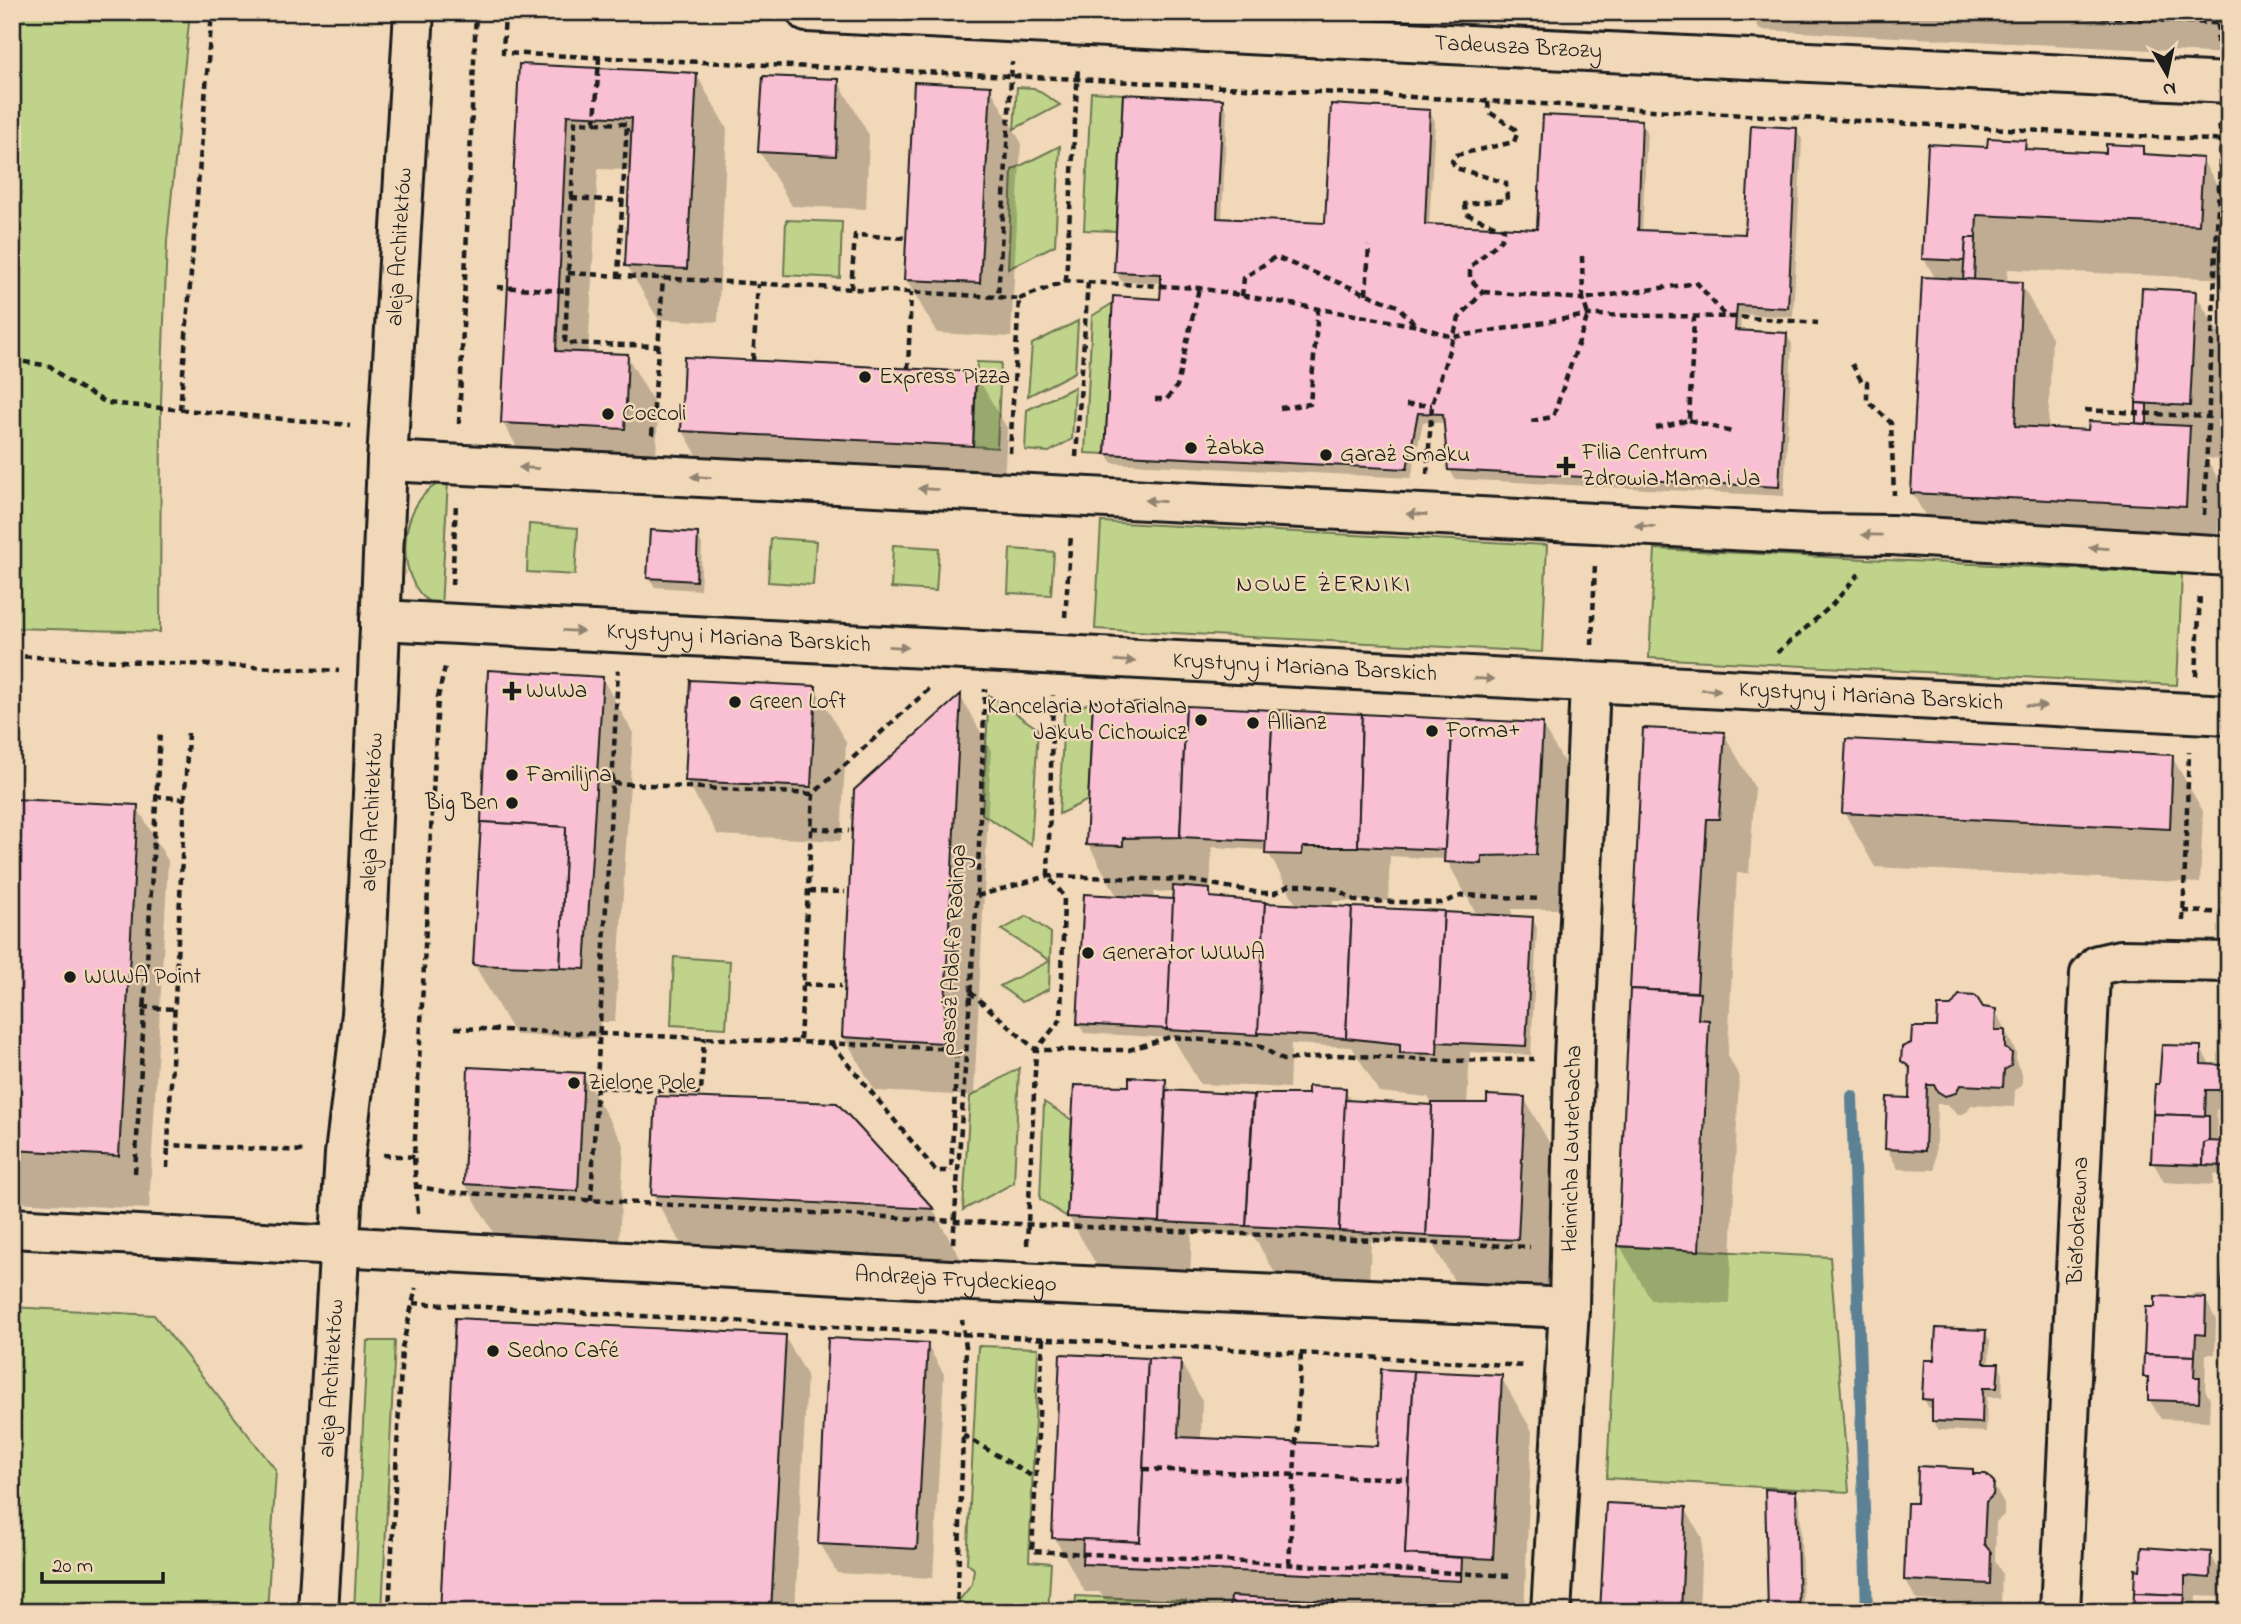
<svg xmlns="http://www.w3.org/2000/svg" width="2241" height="1624" font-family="'Indie Flower',sans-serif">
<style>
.green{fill:#bfd48a;stroke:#6e7853;stroke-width:2}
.shadow{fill:#0003;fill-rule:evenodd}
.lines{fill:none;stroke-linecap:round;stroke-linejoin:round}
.stream{stroke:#5c8195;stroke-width:12}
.building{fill:#f9bfd2;stroke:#1c1c1c;stroke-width:2}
.minor-casing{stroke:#1c1c1c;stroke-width:44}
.path{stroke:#1c1c1c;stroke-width:4.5;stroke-dasharray:7 5;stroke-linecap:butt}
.minor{stroke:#f0d8b8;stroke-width:38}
.oneway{fill:#918372}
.poi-dot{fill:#1c1c1c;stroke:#f0d8b8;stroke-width:2.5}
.labels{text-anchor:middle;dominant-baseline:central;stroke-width:5;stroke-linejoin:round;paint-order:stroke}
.street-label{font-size:23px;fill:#1c1c1c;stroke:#f0d8b8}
.poi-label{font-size:23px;fill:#1c1c1c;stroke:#f0d8b8;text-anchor:start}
.neighbourhood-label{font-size:24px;letter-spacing:2px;fill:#1c1c1c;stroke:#f0d8b8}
</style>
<rect width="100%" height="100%" fill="#f0d8b8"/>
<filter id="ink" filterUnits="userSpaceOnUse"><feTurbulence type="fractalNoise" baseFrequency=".0143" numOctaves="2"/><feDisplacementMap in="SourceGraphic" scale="14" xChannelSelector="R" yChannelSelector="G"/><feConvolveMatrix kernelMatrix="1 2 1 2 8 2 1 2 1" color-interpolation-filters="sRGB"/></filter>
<g filter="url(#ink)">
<g class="green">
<path d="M12 12H190L167 241 161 401 160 632 12 628Z"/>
<path d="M1017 87 1034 88 1060 105 1014 129Z"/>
<path d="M1091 92 1123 94 1116 231 1084 230Z"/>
<path d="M1060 146 1055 245 1008 269 1012 170Z"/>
<path d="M786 220 842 222 840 278 784 275Z"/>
<path d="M1113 303 1105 454 1085 453 1092 316Z"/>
<path d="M1078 321 1075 372 1028 396 1032 344Z"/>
<path d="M977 362 1001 363 997 448 973 446Z"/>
<path d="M1075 387 1072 439 1049 452 1025 450 1027 410Z"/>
<path d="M448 480 441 608C390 590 395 494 448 480Z"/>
<path d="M1101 522 1547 545 1542 652 1095 629Z"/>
<path d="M529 524 578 528 575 575 527 572Z"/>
<path d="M771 538 816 541 813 585 768 582Z"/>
<path d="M893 545 939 548 936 591 891 588Z"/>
<path d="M1010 549 1054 552 1051 595 1008 593Z"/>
<path d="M1655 549 2182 574 2177 685 1649 658Z"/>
<path d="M989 695 1038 729 1031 845 982 814Z"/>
<path d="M1093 701 1088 800 1059 814 1064 714Z"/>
<path d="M1027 916 1051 933 1049 989 1022 1002 1000 986 1050 961 1002 930Z"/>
<path d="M674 957 730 961 726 1028 671 1025Z"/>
<path d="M1019 1068 1014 1183 963 1210 970 1097Z"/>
<path d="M1044 1102 1072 1120 1067 1217 1040 1199Z"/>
<path d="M1618 1246 1830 1257 1849 1492 1607 1478Z"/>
<path d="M12 1307 154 1315 276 1470 267 1612H12Z"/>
<path d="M367 1341H395L382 1612H354Z"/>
<path d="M978 1346 1038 1348 1029 1561 1051 1563 1048 1612H950L972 1584 974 1569 967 1563Z"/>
<path d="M1076 1596 1186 1601 1185 1612H1075Z"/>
</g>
<g class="shadow">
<path d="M1750 12H2229V54L1760 30Z"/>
<path d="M521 65 696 74 727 129 718 322 658 319 627 265 632 170 598 169 588 354 627 356 658 410 655 482 535 477 503 423Z"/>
<path d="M838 81 869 135 866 209 792 206 760 152Z"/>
<path d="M990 88 1021 142 1011 337 937 333 906 279Z"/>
<path d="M1222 101 1227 110 1222 220 1326 225 1429 111 1435 121 1429 226 1539 231 1641 122 1647 131 1642 232 1746 236 1796 130 1802 139 1793 317 1741 314 1740 332 1786 334 1792 344 1784 496 1455 479 1450 470 1445 423 1423 422 1411 478 1112 463 1107 453 1162 300 1163 283 1121 281 1116 272Z"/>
<path d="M2024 142 2030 151 2107 155 2142 147 2147 156 2202 159 2229 206V279L2008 269 2007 283 2021 284 2052 338 2048 429 2090 432 2139 425 2138 402 2195 293 2227 347 2221 459 2206 458 2220 482 2216 561 1944 547 1912 493 1936 279 1924 259 1989 148Z"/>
<path d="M975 373 1007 428 1003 500 714 485 683 431Z"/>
<path d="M697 535 702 544 700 590 655 587 649 578Z"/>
<path d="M602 678 633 733 615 1022H600V1038L515 1035 474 964Z"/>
<path d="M815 688 846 742 841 841 718 835 686 780Z"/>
<path d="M960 696 991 750 974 1096 875 1091 844 1037Z"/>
<path d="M1542 725 1574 779 1567 909H1512V917L1532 918 1537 928 1531 1055 1470 1052 1467 1105H1489L1524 1098 1555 1153 1548 1294 1459 1289 1433 1245 1371 1241 1369 1285 1279 1280 1253 1235 1192 1232 1190 1276 1100 1271 1069 1217 1130 1087 1165 1081 1172 1092 1252 1097 1255 1102 1345 1090 1352 1102 1433 1106 1428 1097 1379 1092 1352 1047 1291 1044 1289 1088 1200 1084 1173 1038 1084 1033 1079 1024 1118 898 1088 844ZM1212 847 1267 850 1297 906 1214 899 1210 891ZM1390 856 1446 859 1477 915 1333 908V901H1388ZM1175 891 1174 905 1153 899 1154 892Z"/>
<path d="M1645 730 1724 734 1755 788 1749 873H1737L1728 1048V1056L1739 1076 1729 1304 1651 1300 1620 1246Z"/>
<path d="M2172 757 2203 811 2200 883 1875 867 1844 812Z"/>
<path d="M12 801 137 807 168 861 149 1209 12 1202Z"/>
<path d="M1982 1009 1995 1010 2016 1052V1062L2022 1074V1086L2015 1090 2014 1107 1971 1105 1967 1112 1958 1115 1946 1104H1937L1935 1170 1898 1169 1887 1149 1911 1100 1912 1076 1903 1061 1939 1029Z"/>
<path d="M2200 1048 2211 1066 2223 1067 2229 1078V1110L2216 1109 2218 1144H2225L2229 1150V1175L2214 1174 2213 1185 2164 1182 2153 1162 2161 1086Z"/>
<path d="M583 1075 624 1145 618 1261 506 1254 465 1184Z"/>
<path d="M837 1104 933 1210 963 1263 684 1249 653 1195Z"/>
<path d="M2229 1244V1300L2222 1291Z"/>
<path d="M2192 1294H2203L2216 1320 2215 1354H2206L2205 1390 2210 1399 2209 1421 2161 1419 2149 1399 2150 1385 2144 1376 2192 1299Z"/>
<path d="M1985 1332 1990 1341 1989 1364 1998 1365 2003 1374 2002 1397H1987L1986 1432 1939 1430 1933 1421 1934 1408H1929L1923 1398 1936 1362Z"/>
<path d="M785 1337 807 1375 795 1612H442Z"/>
<path d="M927 1345 944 1374 933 1578 837 1573 820 1543Z"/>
<path d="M1180 1361 1202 1400 1201 1440 1380 1448 1501 1377 1532 1431 1524 1612H1232V1608L1106 1602 1100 1592H1085L1054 1537Z"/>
<path d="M1972 1470 1975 1476 1992 1483 2004 1504V1515L1996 1522 1995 1561 2002 1573 2001 1603 1917 1600 1905 1580 1919 1505Z"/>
<path d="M1795 1492 1800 1502 1803 1612H1769Z"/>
<path d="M1685 1508 1702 1538 1699 1612H1602Z"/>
<path d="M2210 1554 2222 1574 2220 1597 2196 1596 2195 1612H2135Z"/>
</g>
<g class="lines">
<path class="stream" d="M1852 1096 1867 1612"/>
</g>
<g class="building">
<path d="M519 64 697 73 687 269 625 266 632 118 567 115 556 351 628 354 625 429 501 423Z"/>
<path d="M763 76 839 79 836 156 758 152Z"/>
<path d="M914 82 991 86 980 283 904 280Z"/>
<path d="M1123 94 1223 99 1217 218 1325 223 1331 104 1430 110 1425 224 1537 229 1543 115 1642 120 1638 230 1745 234 1751 125 1797 128 1788 308 1737 305 1736 317 1735 330 1787 333 1779 487 1448 470 1443 414 1418 413 1407 469 1105 454 1113 296 1160 299 1161 286V274L1114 272Z"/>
<path d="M1988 138 2026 140 2025 149 2106 153V144L2143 146V154L2203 158 2199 225 1977 215 1976 238H1966L1965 261 1922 259 1928 144 1987 147Z"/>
<path d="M1966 238H1976L1974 280 1963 279Z"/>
<path d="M1922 277 2022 282 2015 426 2088 430 2089 421 2190 426 2186 507 1911 493Z"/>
<path d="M2142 288 2196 291 2190 406 2136 403Z"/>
<path d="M684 357 976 372 973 446 681 431Z"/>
<path d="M2136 403 2147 404V424L2136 423Z"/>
<path d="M650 530 698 533 696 581 647 578Z"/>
<path d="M488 670 603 677 585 969 560 968 566 827 481 822Z"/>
<path d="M690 680 816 686 811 787 685 781Z"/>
<path d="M961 694 943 1043 842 1037 854 790Z"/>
<path d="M1093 701 1186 706 1180 837 1123 838V846L1086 845Z"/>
<path d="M1186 706 1273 710 1266 841 1180 837Z"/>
<path d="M1273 710 1362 714 1358 847H1303L1302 855 1265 854Z"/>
<path d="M1362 714 1453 719 1445 850 1358 846Z"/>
<path d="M1453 719 1543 723 1536 855 1482 856V864L1444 862Z"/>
<path d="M1643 728 1725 732 1719 819H1707L1697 992 1630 989Z"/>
<path d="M1846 739 2173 755 2170 829 1842 813Z"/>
<path d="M12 799 138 805 119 1156 12 1150Z"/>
<path d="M481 822 566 827 560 968 473 965Z"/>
<path d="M1173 886 1210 889V897L1265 902 1259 1035 1166 1030Z"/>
<path d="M1084 894 1173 899 1167 1029 1077 1024Z"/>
<path d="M1265 903 1352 907 1346 1038 1258 1033Z"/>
<path d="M1352 907 1444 911 1437 1054 1400 1053V1044L1346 1038Z"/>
<path d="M1444 912 1533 917 1526 1046 1437 1042Z"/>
<path d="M1630 989 1700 993 1698 1019 1709 1020 1699 1251 1618 1246Z"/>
<path d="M1959 995 1976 996 1983 1007 1996 1009 1995 1030H2005V1048L2012 1053 2011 1066 2004 1070 2003 1087 1960 1085 1956 1093 1945 1096 1937 1091 1934 1085H1927L1925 1151 1885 1149 1887 1097 1909 1098 1910 1067 1901 1061 1902 1047 1911 1043 1912 1027H1937L1938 1006H1951Z"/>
<path d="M2162 1045 2201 1046V1064L2224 1065 2223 1090H2206L2205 1116 2153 1114 2155 1084H2159Z"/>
<path d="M468 1067 584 1073 578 1191 464 1184Z"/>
<path d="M1129 1077 1166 1079 1160 1222 1067 1217 1074 1085 1129 1086Z"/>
<path d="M1308 1086 1346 1088 1339 1231 1246 1226 1254 1094H1308Z"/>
<path d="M1166 1090 1253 1095 1246 1226 1160 1222Z"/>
<path d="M1487 1095 1525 1097 1518 1240 1426 1236 1432 1103H1487Z"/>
<path d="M656 1096 837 1103 934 1209 651 1195Z"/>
<path d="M1345 1100 1432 1105 1426 1236 1339 1231Z"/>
<path d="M2153 1114 2209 1116V1141L2204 1143 2203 1165 2151 1163Z"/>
<path d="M2209 1141 2226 1142V1166L2203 1165 2204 1143Z"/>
<path d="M2227 1241 2229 1242V1292L2221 1291Z"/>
<path d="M2155 1296 2206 1298 2205 1335 2196 1334 2195 1356 2144 1354 2146 1307H2155Z"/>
<path d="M455 1318 786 1335 771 1612H440Z"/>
<path d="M1936 1328 1986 1330 1984 1363H1999L1997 1388H1983L1982 1423 1932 1421V1400L1922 1399 1924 1360H1934Z"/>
<path d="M828 1338 928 1343 917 1549 818 1544Z"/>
<path d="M1060 1354 1148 1358 1140 1542 1052 1538Z"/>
<path d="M2144 1354 2195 1356 2194 1377H2200L2199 1402 2148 1400V1377H2143Z"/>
<path d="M1148 1358 1181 1360 1178 1437 1378 1446 1381 1369 1414 1371 1405 1554 1462 1558 1461 1581 1082 1564 1083 1539 1140 1542Z"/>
<path d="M1414 1371 1502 1375 1493 1559 1405 1554Z"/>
<path d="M1918 1466 1973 1469V1474H1986L1994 1482 1993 1495 1986 1502 1984 1544 1991 1552 1990 1584 1904 1580 1907 1503H1917Z"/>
<path d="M1765 1489 1796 1491 1799 1612H1768Z"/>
<path d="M1606 1503 1686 1507 1681 1612H1600Z"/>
<path d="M2142 1547 2211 1552 2210 1578 2185 1576V1595L2134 1593 2135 1569 2140 1570Z"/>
<path d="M2134 1593 2185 1595 2183 1612H2133Z"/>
<path d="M1231 1596 1334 1601 1333 1612H1230Z"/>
</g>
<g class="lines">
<defs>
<g id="minor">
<path id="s1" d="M807 12 2229 83"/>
<path d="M387 461 1810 534 1892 535 2229 556"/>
<path id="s2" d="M380 620 2229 715"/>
<path id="s3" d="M12 1228 950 1280 1569 1308"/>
<path id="s4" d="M318 1612 345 1154 362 1014 368 913 387 461 414 12"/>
<path id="s5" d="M1551 1612 1569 1308 1574 1060 1590 684"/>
<path id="s6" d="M2060 1612 2090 974 2098 965 2120 960 2229 962"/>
</g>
</defs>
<use href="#minor" class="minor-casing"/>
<g class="path">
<path d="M505 12 503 53 1077 79 2229 141"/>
<path d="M2006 12 2229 24"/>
<path d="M2217 43 2219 12"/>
<path d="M599 57 595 123 575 122 565 343 658 346"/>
<path d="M595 123 627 124 618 276"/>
<path d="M571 198 624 201"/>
<path d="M1582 256 1583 299 1697 283 1727 318"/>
<path d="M568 273 998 297"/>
<path d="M1066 281 1078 66"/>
<path d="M497 287 567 291"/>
<path d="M851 289 855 235 906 238"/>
<path d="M1483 292 1583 299 1588 315 1553 417 1531 421"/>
<path d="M1366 294 1369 246"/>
<path d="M1242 296 1244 278 1275 257 1397 306 1417 326"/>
<path d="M1019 299 1066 281 1199 288 1418 326 1453 337 1588 315 1736 317 1818 323"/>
<path d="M12 360 50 366 68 381 107 403 350 425"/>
<path d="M753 360 758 284"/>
<path d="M1852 364 1862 382H1867V400L1891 423 1894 495"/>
<path d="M908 369 911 292"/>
<path d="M1155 399H1167L1177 386 1199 288"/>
<path d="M1406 405H1432"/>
<path d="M1280 408 1310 404 1318 310"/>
<path d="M180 410 212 12"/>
<path d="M2085 410 2207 417"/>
<path d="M1689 420 1735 433"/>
<path d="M459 424 476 12"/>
<path d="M1656 428 1689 420 1694 318"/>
<path d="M652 435 663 278"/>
<path d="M1010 453 1019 299 998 297 1012 62"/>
<path d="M1076 457 1088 281"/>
<path d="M1427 474 1432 405 1459 318 1483 292 1470 279V267L1501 240 1504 229 1466 214 1465 204 1507 200 1506 183 1456 168 1452 161 1456 155 1514 142 1517 134 1515 129 1489 112 1488 102"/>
<path d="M2204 515 2221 140 2219 121"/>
<path d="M452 585 456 503"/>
<path d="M1065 617 1071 535"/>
<path d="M1592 645 1595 563"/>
<path d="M1777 653 1831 606 1859 574"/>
<path d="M12 656 339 671"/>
<path d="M2196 676 2200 593"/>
<path d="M929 689 813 794 800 1042 957 1049 951 1171"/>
<path d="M188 733 168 1145 305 1151"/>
<path d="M613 783 813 794"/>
<path d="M155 796 185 799"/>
<path d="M812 828 849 831"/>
<path d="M808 891 845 892"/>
<path d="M977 896 1048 876 1188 880 1261 893H1275L1290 885H1308L1336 889 1356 901 1441 903 1464 895 1542 899"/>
<path d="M2183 911 2229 913"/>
<path d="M2183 921 2189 752"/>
<path d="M803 984 841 986"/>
<path d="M970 992 1036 1050H1129L1170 1037 1258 1045 1283 1060 1339 1055 1449 1061 1534 1059"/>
<path d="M142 1007 175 1009"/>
<path d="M455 1028 800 1042"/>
<path d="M832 1044 936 1171H952"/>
<path d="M597 1087 701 1093 704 1037"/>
<path d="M383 1155 414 1157"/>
<path d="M167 1168 168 1145"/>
<path d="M135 1173 160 732"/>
<path d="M415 1186 447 1192 954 1221 1530 1247"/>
<path d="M591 1201 618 670"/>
<path d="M418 1213 414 1157 438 697 446 663"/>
<path d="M953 1243 977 896 985 689"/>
<path d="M1027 1245 1036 1050 1061 1019 1064 896 1048 876 1053 695"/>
<path d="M413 1303 1526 1366"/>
<path d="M1043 1338 1032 1551 1513 1576"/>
<path d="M963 1435 1035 1478"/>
<path d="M1143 1469 1408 1479"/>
<path d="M1289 1565 1301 1352"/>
<path d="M389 1612 402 1348 416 1288"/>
<path d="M957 1612 966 1347 962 1320"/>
<path d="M1189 1612 1190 1603"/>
</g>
<use href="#minor" class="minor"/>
</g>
<defs><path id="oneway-solid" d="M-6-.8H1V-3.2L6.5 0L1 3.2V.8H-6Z" transform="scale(1.75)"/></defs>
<g class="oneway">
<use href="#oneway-solid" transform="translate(529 468) rotate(-177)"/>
<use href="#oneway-solid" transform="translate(701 477) rotate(-177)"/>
<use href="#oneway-solid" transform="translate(928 489) rotate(-177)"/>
<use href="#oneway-solid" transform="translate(1155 501) rotate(-177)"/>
<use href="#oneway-solid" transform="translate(1417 514) rotate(-177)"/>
<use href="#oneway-solid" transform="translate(1645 526) rotate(-177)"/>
<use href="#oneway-solid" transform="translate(1872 535) rotate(-179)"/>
<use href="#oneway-solid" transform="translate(2099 548) rotate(-177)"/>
<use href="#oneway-solid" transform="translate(573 631) rotate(3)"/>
<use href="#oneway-solid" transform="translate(898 647) rotate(3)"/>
<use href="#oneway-solid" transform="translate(1125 661) rotate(3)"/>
<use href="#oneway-solid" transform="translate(1484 679) rotate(3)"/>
<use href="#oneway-solid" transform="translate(1711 690) rotate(3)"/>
<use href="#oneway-solid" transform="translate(2036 706) rotate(3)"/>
</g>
</g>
<g class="poi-dot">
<circle cx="865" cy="377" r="7"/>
<circle cx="608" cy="414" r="7"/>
<circle cx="1191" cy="448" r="7"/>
<circle cx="1326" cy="455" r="7"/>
<path d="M1562.5 455.5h7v7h7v7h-7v7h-7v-7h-7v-7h7z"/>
<path d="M508.5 680.5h7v7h7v7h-7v7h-7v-7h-7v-7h7z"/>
<circle cx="735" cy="702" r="7"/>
<circle cx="1201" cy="720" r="7"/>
<circle cx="1253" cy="723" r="7"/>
<circle cx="1432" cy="731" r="7"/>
<circle cx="512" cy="775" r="7"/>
<circle cx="512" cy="803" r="7"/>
<circle cx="1088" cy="953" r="7"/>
<circle cx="70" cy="977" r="7"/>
<circle cx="574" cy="1083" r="7"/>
<circle cx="493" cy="1351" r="7"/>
</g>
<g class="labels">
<g class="street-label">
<text stroke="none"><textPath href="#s1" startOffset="712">Tadeusza Brzozy</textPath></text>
<text stroke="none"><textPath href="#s4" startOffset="1368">aleja Architektów</textPath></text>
<text stroke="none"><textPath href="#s2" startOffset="359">Krystyny i Mariana Barskich</textPath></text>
<text stroke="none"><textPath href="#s2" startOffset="926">Krystyny i Mariana Barskich</textPath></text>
<text stroke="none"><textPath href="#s2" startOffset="1493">Krystyny i Mariana Barskich</textPath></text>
<text stroke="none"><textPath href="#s4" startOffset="802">aleja Architektów</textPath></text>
<text transform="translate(954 950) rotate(-87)">pasaż Adolfa Radinga</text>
<text stroke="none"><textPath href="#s5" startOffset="464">Heinricha Lauterbacha</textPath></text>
<text stroke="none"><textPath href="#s6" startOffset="392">Białodrzewna</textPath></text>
<text stroke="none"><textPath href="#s3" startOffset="945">Andrzeja Frydeckiego</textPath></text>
<text stroke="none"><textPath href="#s4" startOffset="234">aleja Architektów</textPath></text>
</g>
<g class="poi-label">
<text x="879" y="377">Express Pizza</text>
<text x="622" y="414">Coccoli</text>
<text x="1205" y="448">Żabka</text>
<text x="1582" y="453">Filia Centrum<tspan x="1582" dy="26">Zdrowia Mama i Ja</tspan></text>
<text x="1340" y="455">Garaż Smaku</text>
<text x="526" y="691">WuWa</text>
<text x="749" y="702">Green Loft</text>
<text x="1187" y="707" text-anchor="end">Kancelaria Notarialna<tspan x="1187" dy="26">Jakub Cichowicz</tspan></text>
<text x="1267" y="723">Allianz</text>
<text x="1446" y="731">Forma+</text>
<text x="526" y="775">Familijna</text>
<text x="498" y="803" text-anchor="end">Big Ben</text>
<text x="1102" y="953">Generator WUWA</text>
<text x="84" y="977">WUWA Point</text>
<text x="588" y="1083">Zielone Pole</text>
<text x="507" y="1351">Sedno Café</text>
</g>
<g class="neighbourhood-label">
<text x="1324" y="585">NOWE ŻERNIKI</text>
</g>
</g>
<rect width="2241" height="1624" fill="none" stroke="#f0d8b8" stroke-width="42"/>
<rect x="21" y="21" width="2199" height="1582" fill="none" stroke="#1c1c1c" stroke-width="2.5" filter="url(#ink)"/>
<g transform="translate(2167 74) rotate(171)" stroke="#f0d8b8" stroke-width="5" paint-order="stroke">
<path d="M0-5L12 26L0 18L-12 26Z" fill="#1c1c1c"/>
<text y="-10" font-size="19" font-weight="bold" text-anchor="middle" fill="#1c1c1c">N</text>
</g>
<path d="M42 1572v10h121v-10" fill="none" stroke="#1c1c1c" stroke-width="3.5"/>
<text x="52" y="1572" font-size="21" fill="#1c1c1c" stroke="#f0d8b8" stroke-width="5" paint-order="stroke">20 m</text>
</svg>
